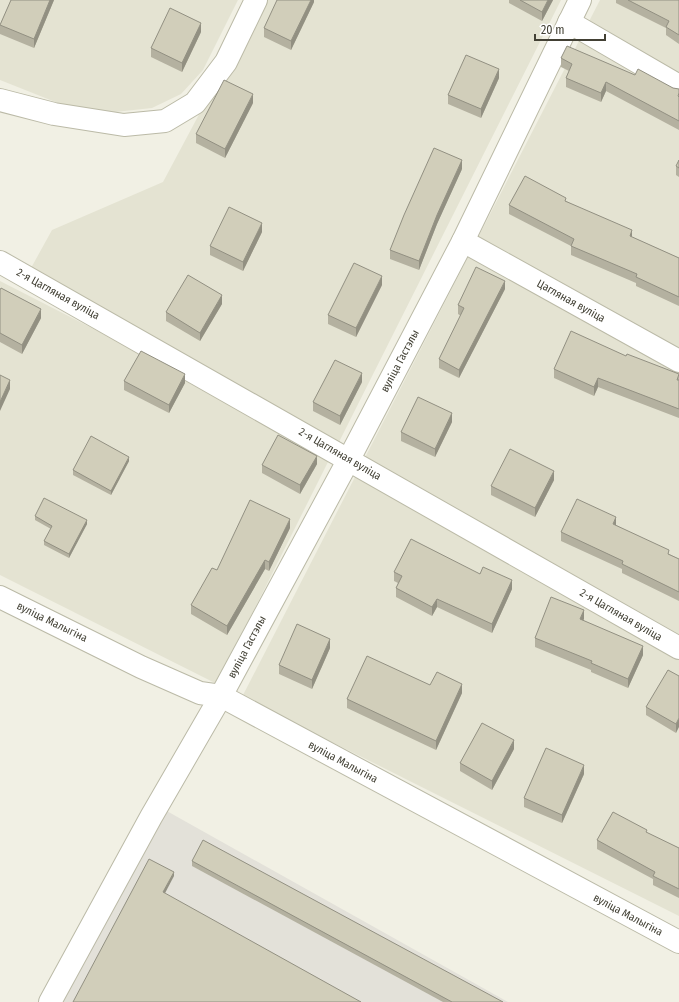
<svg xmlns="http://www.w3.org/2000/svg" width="679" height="1002" font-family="'Fira Sans Condensed',sans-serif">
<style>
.residential{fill:#e4e3d2}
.industrial{fill:#e3e1d9}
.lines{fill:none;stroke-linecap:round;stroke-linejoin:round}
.minor-casing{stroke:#bbbaa7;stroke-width:24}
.minor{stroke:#fff;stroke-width:22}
.wall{fill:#b4b1a0}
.shaded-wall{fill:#929082}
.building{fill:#d1ceba;stroke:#929082}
.labels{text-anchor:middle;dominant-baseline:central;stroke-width:3;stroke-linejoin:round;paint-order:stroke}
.street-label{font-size:11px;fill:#424034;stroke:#fff}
</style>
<rect width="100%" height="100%" fill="#f1f0e4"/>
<g class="residential">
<path d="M0 0H238L203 70 181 94 152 108 115 112 68 107 0 80Z"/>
<path d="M268 0H561L339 442 31 268 52 230 163 182 203 107 246 44Z"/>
<path d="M600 0H679V916L242 697Z"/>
<path d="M0 281 131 348 330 458 217 684 0 575Z"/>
</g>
<path class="industrial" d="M165 810 508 1002H60Z"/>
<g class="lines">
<defs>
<g id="minor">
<path d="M569 22 679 86"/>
<path d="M0 100 54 114 124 125 165 121 195 103 226 62 256 0"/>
<path d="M463 241 679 361"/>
<path d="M0 262 679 648"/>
<path d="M0 597 141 667 200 693 221 696 679 942"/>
<path d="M50 1002 151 817 221 696 349 459 463 241 580 0"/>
</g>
</defs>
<use href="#minor" class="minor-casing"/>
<use href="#minor" class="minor"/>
</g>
<g class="wall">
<path d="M11 0H54L34 48 0 34V25Z"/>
<path d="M314 0V2L291 50 264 37V28Z"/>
<path d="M509 0H553L542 21 509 3Z"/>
<path d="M616 0H679V44L666 35V28L616 3Z"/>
<path d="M201 32 182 72 151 57V48Z"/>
<path d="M561 58 635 75 673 88 679 89V130L606 91 601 102 566 87V78L569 71 561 67Z"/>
<path d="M499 78 481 118 448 104V95Z"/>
<path d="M253 103 225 158 196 143V134Z"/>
<path d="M679 160V177L676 175V166Z"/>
<path d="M462 169 437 224 419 270 390 259V250Z"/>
<path d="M566 201 632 237 679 258V306L636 286V283L571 255V246L509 214V205Z"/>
<path d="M262 232 243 271 210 255V246Z"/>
<path d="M382 285 356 337 328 324V315Z"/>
<path d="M505 289 459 378 439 368V359L461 316 458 314V305Z"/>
<path d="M0 290 41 318 22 354 0 342Z"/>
<path d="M222 304 200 341 166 321V312Z"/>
<path d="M626 356 679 374V418L598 387 594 396 554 378V369Z"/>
<path d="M124 381 185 383 169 413 124 390Z"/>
<path d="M362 382 340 425 313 411V402Z"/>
<path d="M452 422 435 457 401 441V432Z"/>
<path d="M129 461 111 495 73 475V470Z"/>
<path d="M317 464 300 494 262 473V465Z"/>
<path d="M554 480 535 517 491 495V486Z"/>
<path d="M35 516 87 524 69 558 44 545V541L51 529 35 520Z"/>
<path d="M616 525 669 554 679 559V601L622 573V569L561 541V532Z"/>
<path d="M290 528 269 571 265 569 227 635 191 614V605L217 570Z"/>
<path d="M394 572 480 574 512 589 492 633 437 607 432 616 396 597V588L398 583 394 581Z"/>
<path d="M584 619 583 620 643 655 628 688 591 672V670L535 647V638Z"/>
<path d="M330 648 312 689 279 674V665Z"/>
<path d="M679 676 676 733 646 715V707Z"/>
<path d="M430 685 462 693 436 750 347 708V699Z"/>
<path d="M514 749 492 790 460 771V763Z"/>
<path d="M584 774 562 823 524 807V798Z"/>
<path d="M647 833 679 848V898L653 885V879L597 849V840Z"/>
<path d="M192 861 503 1002H443L192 866Z"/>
</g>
<g class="shaded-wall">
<path d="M50 0H54L34 48V39Z"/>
<path d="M311 0H314V2L291 50V41Z"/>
<path d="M548 0H553L542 21V12Z"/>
<path d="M201 23V32L182 72V63Z"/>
<path d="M499 69V78L481 118V109Z"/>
<path d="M606 82V91L601 102V93Z"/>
<path d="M253 94V103L225 158V149Z"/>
<path d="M462 160V169L437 224 419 270V261L437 215Z"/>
<path d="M262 223V232L243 271V262Z"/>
<path d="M632 230V239L630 236Z"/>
<path d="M382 276V285L356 337V328Z"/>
<path d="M505 281V289L459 378V370Z"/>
<path d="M222 295V304L200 341V333Z"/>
<path d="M41 309V318L22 354V345Z"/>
<path d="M362 373V382L340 425V416Z"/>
<path d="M185 374V383L169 413V405Z"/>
<path d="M598 378V387L594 396V387Z"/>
<path d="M10 380V389L0 411V402Z"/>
<path d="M452 413V422L435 457V449Z"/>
<path d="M317 456V464L300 494V485Z"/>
<path d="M129 457V461L111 495V491Z"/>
<path d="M554 471V480L535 517V508Z"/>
<path d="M616 517V526L613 524Z"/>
<path d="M290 519V528L269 571V562Z"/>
<path d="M87 520V524L69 558V554Z"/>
<path d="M265 560V569L227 635V626Z"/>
<path d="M512 580V589L492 633V624Z"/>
<path d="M437 599V607L432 616V607Z"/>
<path d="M584 610V619L580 627V619Z"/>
<path d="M330 639V648L312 689V680Z"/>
<path d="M643 646V655L628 688V679Z"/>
<path d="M462 684V693L436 750V741Z"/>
<path d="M679 718V727L676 733V724Z"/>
<path d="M514 740V749L492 790V781Z"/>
<path d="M584 765V774L562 823V815Z"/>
<path d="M174 872V876L163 897V892Z"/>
</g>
<g class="building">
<path d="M11 0H50L34 39 0 25Z"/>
<path d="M277 0H311L291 41 264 28Z"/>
<path d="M520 0H548L542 12Z"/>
<path d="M628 0H679V35L666 27 669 21Z"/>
<path d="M170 8 201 23 182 63 151 48Z"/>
<path d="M567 46 635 75 638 69 673 88 679 89V93L678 96 679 97V121L606 82 601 93 566 78 572 64 561 58Z"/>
<path d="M466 55 499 69 481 109 448 95Z"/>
<path d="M224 80 253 94 225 149 196 134Z"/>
<path d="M434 148 462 160 437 215 419 261 390 250 404 215Z"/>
<path d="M679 160V168L676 166Z"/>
<path d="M525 176 566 198 565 201 632 230 630 236 679 258V297L636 277 637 274 571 246 574 239 509 205Z"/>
<path d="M229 207 262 223 243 262 210 246Z"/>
<path d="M354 263 382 276 356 328 328 315Z"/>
<path d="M476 267 505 281 459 370 439 359 464 308 458 305Z"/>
<path d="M188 275 222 295 200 333 166 312Z"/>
<path d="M1 288 41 309 22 345 0 333V290Z"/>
<path d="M571 331 626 356 627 354 679 374 677 380H679V409L598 378 594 387 554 369Z"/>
<path d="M141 351 185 374 169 405 124 381Z"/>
<path d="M335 360 362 373 340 416 313 402Z"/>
<path d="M0 375 10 380 0 402Z"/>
<path d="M418 397 452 413 435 449 401 432Z"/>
<path d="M278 435 317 456 300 485 262 465Z"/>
<path d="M91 436 129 457 111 491 73 470Z"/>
<path d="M510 449 554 471 535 508 491 486Z"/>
<path d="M44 498 87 520 69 554 44 541 52 526 35 516Z"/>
<path d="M577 499 616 517 613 524 669 550 668 554 679 559V592L622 564 623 561 561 532Z"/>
<path d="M250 500 290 519 269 562 265 560 227 626 191 605 212 568 217 570Z"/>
<path d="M411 539 480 574 483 567 512 580 492 624 437 599 432 607 396 588 402 576 394 572Z"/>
<path d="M551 597 584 610 580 619 643 646 628 679 591 663 592 661 535 638Z"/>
<path d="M297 624 330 639 312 680 279 665Z"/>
<path d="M367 656 430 685 437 672 462 684 436 741 347 699Z"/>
<path d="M668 670 679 676V718L676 724 646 707Z"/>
<path d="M482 723 514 740 492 781 460 763Z"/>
<path d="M546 748 584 765 562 815 524 798Z"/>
<path d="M613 812 647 830 646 832 679 848V889L653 876 655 872 597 840Z"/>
<path d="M203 840 503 1002H452L192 861Z"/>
<path d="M149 859 174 872 163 892 361 1002H73Z"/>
</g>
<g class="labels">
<g class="street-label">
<text transform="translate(58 294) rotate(29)">2-я Цагляная вуліца</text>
<text transform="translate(571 301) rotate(29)">Цагляная вуліца</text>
<text transform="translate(400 361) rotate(-62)">вуліца Гастэлы</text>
<text transform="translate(340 454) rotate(30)">2-я Цагляная вуліца</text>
<text transform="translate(621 615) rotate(30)">2-я Цагляная вуліца</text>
<text transform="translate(52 622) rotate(26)">вуліца Малыгіна</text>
<text transform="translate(247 647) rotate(-62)">вуліца Гастэлы</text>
<text transform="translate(343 762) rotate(28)">вуліца Малыгіна</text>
<text transform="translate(628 915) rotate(28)">вуліца Малыгіна</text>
</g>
</g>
<path d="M535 34v6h70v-6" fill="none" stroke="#424034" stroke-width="2"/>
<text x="541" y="34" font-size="12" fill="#424034" stroke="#ffffff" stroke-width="3" paint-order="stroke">20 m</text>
</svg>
